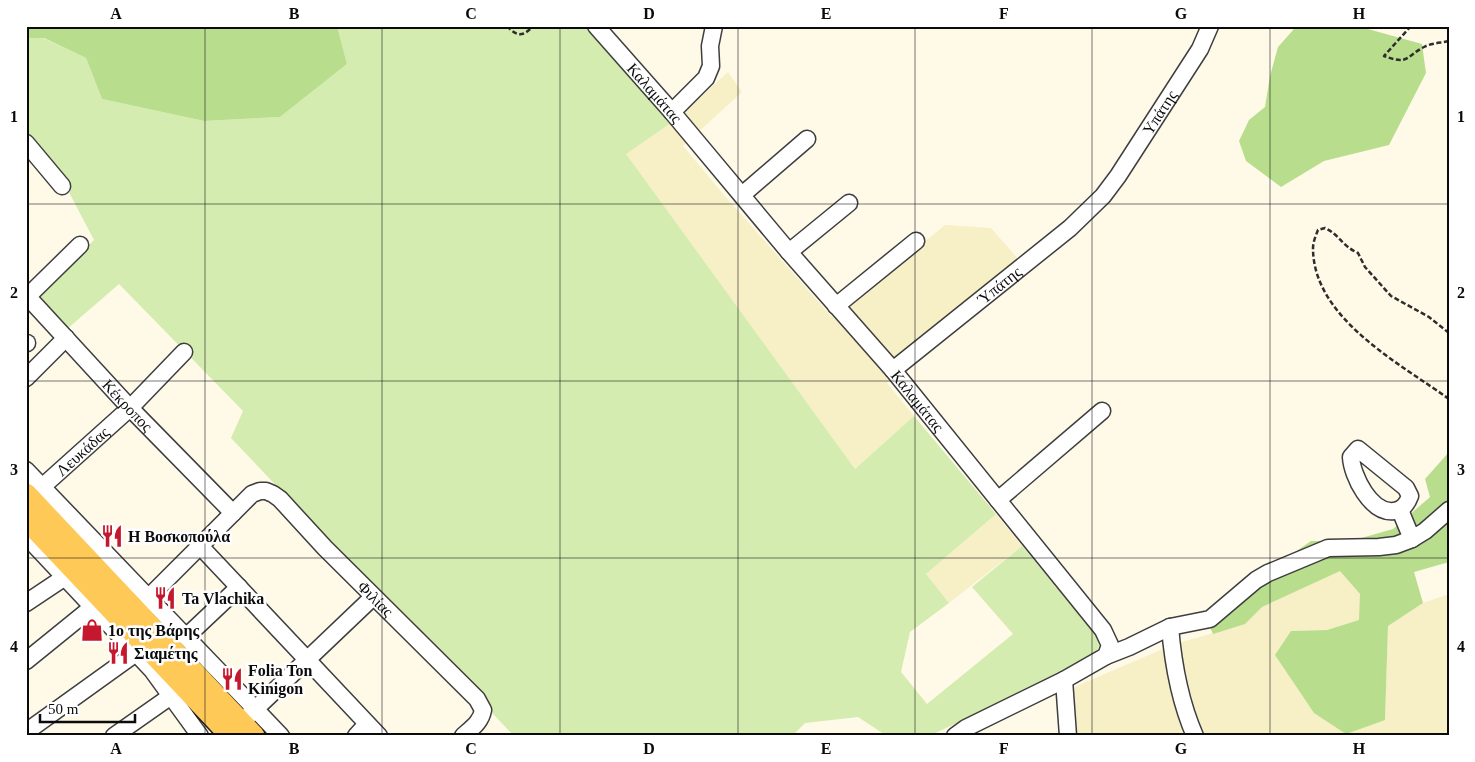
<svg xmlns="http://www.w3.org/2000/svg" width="1475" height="762" font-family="Georgia,serif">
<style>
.farmland{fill:#f7efc6}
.green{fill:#d4ecaf}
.forest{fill:#b8de8d}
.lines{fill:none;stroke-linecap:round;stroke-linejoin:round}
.minor-casing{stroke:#3e3e3e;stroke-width:19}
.major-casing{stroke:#1c1c1c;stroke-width:24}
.path{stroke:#2d2d2d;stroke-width:2.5;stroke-dasharray:5 2.5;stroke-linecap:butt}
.minor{stroke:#fff;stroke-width:16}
.major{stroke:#ffc958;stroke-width:21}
.grid{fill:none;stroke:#0b0b0b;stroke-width:1;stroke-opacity:0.55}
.labels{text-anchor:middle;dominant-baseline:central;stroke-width:5;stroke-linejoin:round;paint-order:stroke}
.street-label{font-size:16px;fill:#0b0b0b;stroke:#fff}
.poi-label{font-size:16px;font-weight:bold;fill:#0b0b0b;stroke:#fff;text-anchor:start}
.neatline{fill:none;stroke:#0b0b0b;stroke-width:2}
.grid-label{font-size:16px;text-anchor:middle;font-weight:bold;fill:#0b0b0b}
</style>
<rect width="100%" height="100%" fill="#fff9e8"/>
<g class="farmland">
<path d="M728 72 742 92 683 146 724 195 832 317 945 225 991 228 1026 268 887 383 914 416 855 469 625 154 678 118Z"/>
<path d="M996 514 1022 546 949 603 926 574Z"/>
<path d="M1340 570 1360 594V620L1327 630 1291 631 1385 720 1388 626 1423 603 1449 594V736H1074L1070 689 1172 645 1244 624 1262 607Z"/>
</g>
<path class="green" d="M337 26H586L678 118 626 154 855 469 914 416 996 514 926 574 949 603 910 632 901 672 927 704 1013 634 972 587 1022 546 1098 637 1099 646 1094 655 1068 671 929 736H887L858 717 805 723 792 736H514L231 438 243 411 119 284 67 329 37 296 94 240 60 175 26 131V38H43L86 58 102 99 204 121 280 117 347 64Z"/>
<g class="forest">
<path d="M26 26H337L347 64 280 117 204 121 102 99 86 58 44 38H26Z"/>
<path d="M1320 26H1357L1422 44 1426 73 1389 145 1324 161 1281 187 1246 161 1239 141 1249 120 1265 107 1270 76 1278 47 1294 29Z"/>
<path d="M1449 452V562L1414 572 1423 603 1388 626 1385 720 1346 734 1314 713 1275 655 1291 631 1327 630 1359 620 1360 594 1340 571 1262 607 1245 624 1213 634 1208 623 1219 605 1311 541H1351L1393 529 1430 497 1425 479Z"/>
</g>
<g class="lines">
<defs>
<g id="minor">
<path id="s1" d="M596 26 672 112 789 252 893 370 1103 630 1110 645 1106 656 1064 680 966 728 955 736"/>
<path d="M672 112 706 78 711 66 710 46 714 26"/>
<path d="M26 143 62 186"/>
<path d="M742 195 807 139"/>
<path d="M789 252 849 203"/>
<path id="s2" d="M26 295 130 408 233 513"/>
<path d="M26 298 80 245"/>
<path d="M836 306 916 241"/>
<path d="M26 343H27"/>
<path id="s3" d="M893 370 1070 228 1103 196 1118 176 1200 49 1210 26"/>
<path d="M26 378 66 338"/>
<path d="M1358 449 1406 488 1410 496C1407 504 1403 510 1394 511 1371 514 1352 476 1351 457Z"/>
<path d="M26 470 281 736"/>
<path id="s4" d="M42 487 130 408 184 352"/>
<path d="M998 500 1102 411"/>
<path d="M1400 510 1412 539 1425 531 1449 510"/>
<path d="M26 536 152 670 200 736"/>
<path d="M200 546 379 736"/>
<path id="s5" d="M148 598 252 494 260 491H266L273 494 280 499 325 548 477 699 483 710C481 722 472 728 463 736"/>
<path d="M26 603 65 577"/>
<path d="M1170 627C1173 663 1180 702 1195 736"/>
<path d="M186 637 239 587"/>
<path d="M1106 656 1129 647 1170 627 1210 619 1256 580 1268 573 1328 548 1379 547 1396 545 1412 539"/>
<path d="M26 661 100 601"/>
<path d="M1064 680 1068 736"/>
<path d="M248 716 373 597"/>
<path d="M26 732 136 653"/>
<path d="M114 736 171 696"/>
<path d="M356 736 367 724"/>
</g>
<g id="major">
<path d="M26 494 254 736"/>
<path d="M26 519 231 736"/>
</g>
</defs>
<use href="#minor" class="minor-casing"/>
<use href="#major" class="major-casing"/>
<g class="path">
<path d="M507 26C517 37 523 37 533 26"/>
<path d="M1411 26 1384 56C1409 65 1405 57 1424 47 1431 43 1441 43 1449 41"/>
<path d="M1449 333 1429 317 1391 296 1365 267 1358 253C1342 246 1340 235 1325 228L1318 230C1316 235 1313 242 1313 248 1313 318 1399 363 1449 399"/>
</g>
<use href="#minor" class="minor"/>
<use href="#major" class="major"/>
</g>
<path class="grid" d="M205 26V736M382 26V736M560 26V736M738 26V736M915 26V736M1092 26V736M1270 26V736M26 204H1449M26 381H1449M26 558H1449"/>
<defs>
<symbol id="restaurant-bare" viewBox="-9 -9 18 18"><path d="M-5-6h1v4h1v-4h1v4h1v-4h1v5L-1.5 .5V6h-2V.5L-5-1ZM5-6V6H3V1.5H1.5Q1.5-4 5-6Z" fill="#c5182f" stroke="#fff" stroke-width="2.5" paint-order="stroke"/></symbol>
<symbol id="shop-bare" viewBox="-9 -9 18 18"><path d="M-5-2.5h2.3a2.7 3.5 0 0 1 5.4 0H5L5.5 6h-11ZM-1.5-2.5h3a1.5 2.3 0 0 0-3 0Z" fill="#c5182f" stroke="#fff" stroke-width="2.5" paint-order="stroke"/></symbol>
</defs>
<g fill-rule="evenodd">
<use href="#restaurant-bare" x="96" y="520" width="32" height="32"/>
<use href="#restaurant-bare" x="149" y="582" width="32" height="32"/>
<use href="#shop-bare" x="76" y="614" width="32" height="32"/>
<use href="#restaurant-bare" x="102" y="637" width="32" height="32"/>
<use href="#restaurant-bare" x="216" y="663" width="32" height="32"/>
</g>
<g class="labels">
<g class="street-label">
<text stroke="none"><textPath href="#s1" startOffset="89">Καλαμάτας</textPath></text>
<text stroke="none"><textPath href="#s3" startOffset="374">Υπάτης</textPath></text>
<text stroke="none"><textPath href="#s3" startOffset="136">Ύπάτης</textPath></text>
<text stroke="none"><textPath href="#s1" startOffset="494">Καλαμάτας</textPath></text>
<text stroke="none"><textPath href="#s2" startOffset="150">Κέκροπος</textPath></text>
<text stroke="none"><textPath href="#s4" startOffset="54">Λευκάδας</textPath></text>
<text stroke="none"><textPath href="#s5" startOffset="316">Φιλίας</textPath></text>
</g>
<g class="poi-label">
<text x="128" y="536">Η Βοσκοπούλα</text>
<text x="182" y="598">Ta Vlachika</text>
<text x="108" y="630">1ο της Βάρης</text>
<text x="134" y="653">Σιαμέτης</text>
<text x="248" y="670">Folia Ton<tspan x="248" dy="18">Kinigon</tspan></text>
</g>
</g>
<rect width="1475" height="762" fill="none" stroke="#ffffff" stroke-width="55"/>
<path d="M40 714v8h95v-8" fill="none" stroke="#0b0b0b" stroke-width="2.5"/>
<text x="48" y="714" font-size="15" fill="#0b0b0b" stroke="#ffffff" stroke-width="4" paint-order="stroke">50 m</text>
<rect x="28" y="28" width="1420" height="706" class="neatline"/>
<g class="grid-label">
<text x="116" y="19">A</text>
<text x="294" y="19">B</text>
<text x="471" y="19">C</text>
<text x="649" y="19">D</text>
<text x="826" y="19">E</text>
<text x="1004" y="19">F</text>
<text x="1181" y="19">G</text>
<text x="1359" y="19">H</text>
<text x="14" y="122">1</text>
<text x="1461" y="122">1</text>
<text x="14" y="298">2</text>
<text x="1461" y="298">2</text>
<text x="14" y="475">3</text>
<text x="1461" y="475">3</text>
<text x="14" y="652">4</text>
<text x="1461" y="652">4</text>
<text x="116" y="754">A</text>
<text x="294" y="754">B</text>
<text x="471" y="754">C</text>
<text x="649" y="754">D</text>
<text x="826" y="754">E</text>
<text x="1004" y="754">F</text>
<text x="1181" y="754">G</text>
<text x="1359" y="754">H</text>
</g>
</svg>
